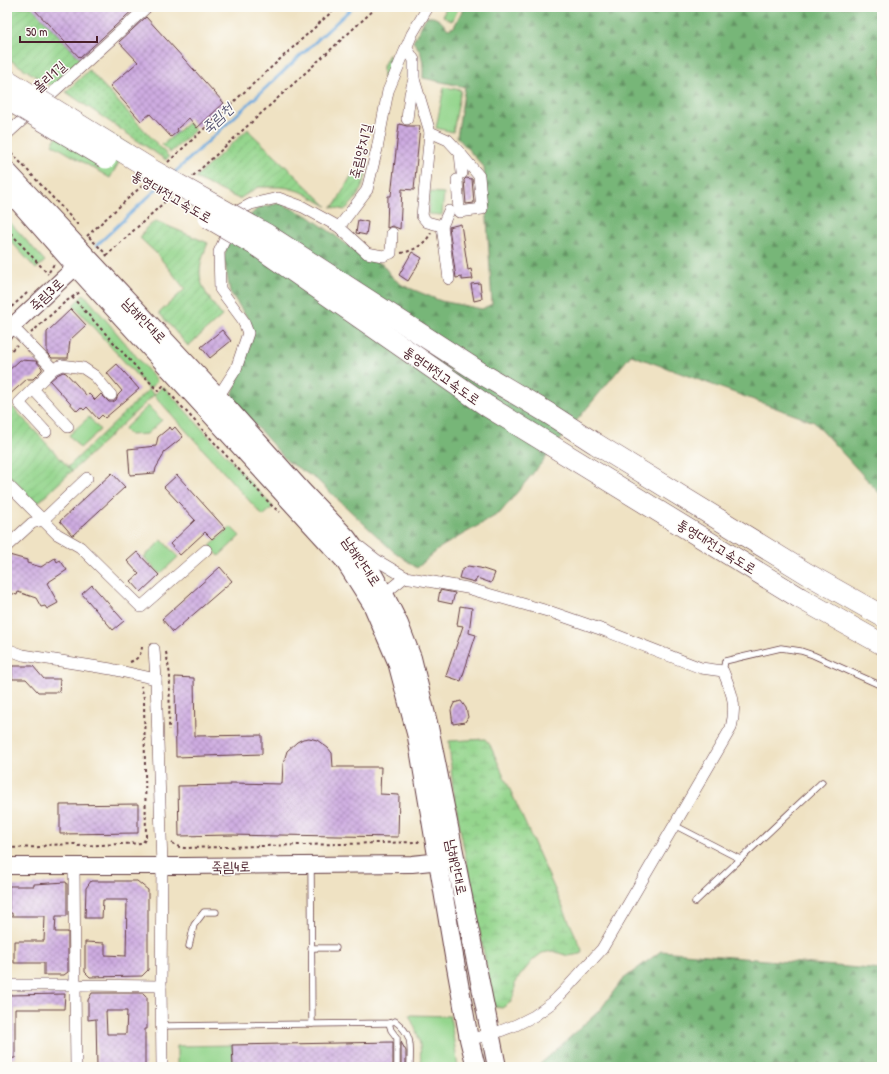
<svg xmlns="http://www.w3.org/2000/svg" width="889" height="1074" font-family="'Patrick Hand','Poor Story',sans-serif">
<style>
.grass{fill:url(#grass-dots);stroke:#6f7a5c}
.forest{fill:url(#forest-firs);stroke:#606a52}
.wetland{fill:url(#wetland-marsh);stroke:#6f7a5c}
.park{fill:#94d58d;stroke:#6f7a5c}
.garden{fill:url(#garden-furrows);stroke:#6f7a5c}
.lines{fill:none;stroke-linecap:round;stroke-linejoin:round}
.stream{stroke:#6ca9de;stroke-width:3}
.building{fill:url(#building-cross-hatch);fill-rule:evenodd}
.lane-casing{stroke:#633c42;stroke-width:7}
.street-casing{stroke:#633c42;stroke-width:12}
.secondary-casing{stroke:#633c42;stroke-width:18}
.primary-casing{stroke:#633c42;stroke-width:20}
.highway-casing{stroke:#633c42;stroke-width:22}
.path{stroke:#633c42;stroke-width:2;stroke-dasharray:3 3;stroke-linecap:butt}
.lane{stroke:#fff;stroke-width:5.5}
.street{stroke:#fff;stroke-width:11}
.secondary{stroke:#fff;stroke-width:16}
.primary{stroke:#fff;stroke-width:18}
.highway{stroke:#fff;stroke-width:21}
.highway-bridge-casing{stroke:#633c42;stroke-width:22;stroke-linecap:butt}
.highway-bridge{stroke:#fff;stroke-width:21}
.labels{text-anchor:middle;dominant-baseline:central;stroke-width:3;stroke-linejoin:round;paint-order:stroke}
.street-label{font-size:14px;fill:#4a1f2b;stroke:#fdfcf7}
.water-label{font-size:15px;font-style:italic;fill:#585673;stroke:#fdfcf7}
</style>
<defs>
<pattern id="grass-dots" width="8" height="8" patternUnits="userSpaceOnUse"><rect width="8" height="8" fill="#94d58d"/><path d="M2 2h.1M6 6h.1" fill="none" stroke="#81b67a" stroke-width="1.8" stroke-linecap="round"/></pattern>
<pattern id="forest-firs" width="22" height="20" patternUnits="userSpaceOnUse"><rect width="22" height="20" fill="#77b678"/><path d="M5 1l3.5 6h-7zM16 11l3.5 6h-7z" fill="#649363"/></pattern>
<pattern id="wetland-marsh" width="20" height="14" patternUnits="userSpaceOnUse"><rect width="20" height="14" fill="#94d58d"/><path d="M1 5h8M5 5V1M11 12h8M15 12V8" fill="none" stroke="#81b67a"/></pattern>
<pattern id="garden-furrows" width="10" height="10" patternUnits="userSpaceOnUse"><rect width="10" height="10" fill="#94d58d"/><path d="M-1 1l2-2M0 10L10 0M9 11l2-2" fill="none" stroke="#81b67a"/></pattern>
<pattern id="building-cross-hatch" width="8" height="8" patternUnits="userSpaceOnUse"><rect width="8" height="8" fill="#ceace1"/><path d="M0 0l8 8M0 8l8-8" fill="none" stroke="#a98bb7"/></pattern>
</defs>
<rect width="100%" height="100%" fill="#fdfcf7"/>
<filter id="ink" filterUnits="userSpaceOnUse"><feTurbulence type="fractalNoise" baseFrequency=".025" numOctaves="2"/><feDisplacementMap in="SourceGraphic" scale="8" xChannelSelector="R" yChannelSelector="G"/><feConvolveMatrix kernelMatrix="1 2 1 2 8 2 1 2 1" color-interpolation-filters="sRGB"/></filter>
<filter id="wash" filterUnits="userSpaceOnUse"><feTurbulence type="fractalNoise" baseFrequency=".012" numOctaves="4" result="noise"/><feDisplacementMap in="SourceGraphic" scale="16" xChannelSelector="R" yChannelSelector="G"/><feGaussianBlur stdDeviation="0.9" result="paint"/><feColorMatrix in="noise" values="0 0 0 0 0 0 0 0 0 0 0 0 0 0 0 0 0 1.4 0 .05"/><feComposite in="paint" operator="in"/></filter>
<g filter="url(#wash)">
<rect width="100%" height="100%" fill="#efe2c3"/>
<g class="grass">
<path d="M89 70 169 157 166 160 66 92Z"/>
<path d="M149 389 154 395 72 471 68 467Z"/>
</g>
<g class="forest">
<path d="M464 7H882V496L814 422 631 355 500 513 441 547 417 568 392 550 316 479 287 461 231 398 247 354 253 335 250 322 230 292 224 258 227 245 240 225 258 208 280 203 308 216 332 233 365 259 382 264 393 278 402 285 441 301 482 309 492 304 484 167 457 137 465 87 423 78C423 65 424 52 413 42L426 17C436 15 442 22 448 29L454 27Z"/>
<path d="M661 951 882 970V1067H537L600 1010 622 980Z"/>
</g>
<path class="wetland" d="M485 739 490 745 582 950 581 954 568 956 553 951 542 953 533 960 515 982V992L511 1002 502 1008 494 1007 453 791 449 741Z"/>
<g class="park">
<path d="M444 87 461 90 453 132 436 128Z"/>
<path d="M72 112 129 145 110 178 52 144Z"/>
<path d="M430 192 444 193 442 215 428 214Z"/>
<path d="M7 219 45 261 36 269 7 237Z"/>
<path d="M84 294 157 381 149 389 73 305Z"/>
<path d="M163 386 273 507 263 516 154 395Z"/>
<path d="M148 406 162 420 147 434 130 435 124 429Z"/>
<path d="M89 417 100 430 80 448 69 435Z"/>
<path d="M231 527 240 536 219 556 210 546Z"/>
<path d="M162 540 178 557 160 574 144 557Z"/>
<path d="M409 1015 450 1016 458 1067H420C422 1043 419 1036 409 1015Z"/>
<path d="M232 1045 233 1067H177V1046Z"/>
<rect x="7" y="1065" width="63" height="2"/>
</g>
<g class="garden">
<path d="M7 7H32L83 62 54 88 7 58Z"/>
<path d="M446 7H459L453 20 451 21 443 16Z"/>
<path d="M389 54C392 63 390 71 383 78V66Z"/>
<path d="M188 123 195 130 170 153 162 145Z"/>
<path d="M248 129 250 132 327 206 302 192 288 188 280 187H258L239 199 195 178Z"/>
<path d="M368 161C367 179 359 200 344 210L331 207 335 205 351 176Z"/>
<path d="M156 221 208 243C193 278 200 286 222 316L188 346 159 313 185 289 157 254 140 238 146 228Z"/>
<path d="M7 401 72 471 39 502 34 503 7 473Z"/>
</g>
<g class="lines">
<g class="stream">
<path d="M174 173 353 7"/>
<path d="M97 245 162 184"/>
</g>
</g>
<g id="blocks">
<g class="building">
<path d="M32 7H136L80 58Z"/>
<path d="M146 17 224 103 197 128 189 118 177 129 178 131 171 137 150 114 141 121 110 86 138 62 119 42Z"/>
<path d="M399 124 407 126H420L414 190 402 189 400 229 392 226 387 228 388 196H391Z"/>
<path d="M466 178 472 179 474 203 466 204 464 180Z"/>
<path d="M358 220 368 222 366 235 356 233Z"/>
<path d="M461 224 468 270 471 269 473 279 462 280V277L456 278 449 227Z"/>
<path d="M412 252 422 258 408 281 399 275Z"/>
<path d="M480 283 482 299 474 301 471 284Z"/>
<path d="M71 309 86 325 70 340 68 358H52L47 353V332Z"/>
<path d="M222 330 231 341 210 358 201 347Z"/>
<path d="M20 360 36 361 42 368V370L33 379H27L7 397V372Z"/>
<path d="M117 364 139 389 105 418 102 415 98 419 87 407 84 410 81 407 77 411 50 381 57 375 63 372 66 373 87 396 89 394 95 400 101 394 109 402H113L116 400 118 395 122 391 107 373Z"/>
<path d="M170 427 172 430 175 427 183 437 164 452 163 456 156 468 155 473 130 475 128 449 156 446 158 437Z"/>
<path d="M112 473 125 487 73 535H72L60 521Z"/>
<path d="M177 475 225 528 212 539 205 532 180 555 170 544 195 520 164 487Z"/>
<path d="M137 552 159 575 141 592 131 581 139 574 127 561Z"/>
<path d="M9 555 27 560V563L41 567 55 558 57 562 60 560 67 570 47 583 58 603 47 609 45 606 41 607 36 598 18 592 17 595 7 592V561Z"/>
<path d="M468 566 480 568 495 573 491 583 477 578 475 582 459 578 461 571Z"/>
<path d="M220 567 232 581 173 632 162 619Z"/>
<path d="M92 585 124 621 113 630 82 594Z"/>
<path d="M440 590 455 593 452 604 438 601Z"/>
<path d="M460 606 472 608 469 633 476 635 461 681 446 676 463 626 457 625Z"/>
<path d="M12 666H33L44 679H60L59 692H38L26 679H12Z"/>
<path d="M175 677 194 678 195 736 262 735V754L176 757Z"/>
<path d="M461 701 466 708 468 717 465 722 453 724 451 710 454 703Z"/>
<path d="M309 738 317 740 328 748 332 753 333 767H381L380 794 399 795 398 837 278 835V836L231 835 179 836 178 786 231 785V783L282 784 283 764 287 751 297 742 303 739Z"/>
<path d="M138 804V833L60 834V805Z"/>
<path d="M91 881H137L148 890V970L142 976 90 977 85 972V942L105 943V955L126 956 127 900H103L102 918H85L86 888Z"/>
<path d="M66 882 67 884V916H56L55 932H68V972L64 975H44V963H14V941H44L45 916H12V913H9V886H34V884Z"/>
<path d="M92 993H143L147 997V1029H145V1067H97L96 1019 88 1020V1000ZM106 1011H127L126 1034H107Z"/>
<path d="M65 994 64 1009H15V1058L7 1059V995Z"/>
<path d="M393 1042V1067H233L232 1045Z"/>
<path d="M401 1042 406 1051V1067H401Z"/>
</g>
</g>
</g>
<g filter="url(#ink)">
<use href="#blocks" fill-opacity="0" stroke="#633c42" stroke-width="1"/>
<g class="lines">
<defs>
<g id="lane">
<path d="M723 671 725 661 781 648 801 651 813 655 882 686"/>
<path d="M674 825 740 859"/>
<path d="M695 902 822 782"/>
<path d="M189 946 194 925 204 912H216"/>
<path d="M311 948H336"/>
<path d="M389 1023 391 1030 397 1038V1067"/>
<path d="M312 1024 389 1023 395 1021C414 1036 410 1046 410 1067"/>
<path d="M161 1026 312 1024 311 865"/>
</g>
<g id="street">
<path d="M406 47 414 60V79L410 94 407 119"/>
<path d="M414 79 430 132 422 216 427 222 442 226 449 279"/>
<path d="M430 132 448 140 460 153 462 173"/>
<path d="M7 134 147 7"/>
<path d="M457 180 459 212 482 209 479 176 460 153"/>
<path d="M442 226 449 211"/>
<path d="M339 227 367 253 383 256 391 253 392 233"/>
<path d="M12 326 53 369"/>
<path d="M33 389 19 403 46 432"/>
<path d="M218 397 236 369 248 333 243 320 220 289 219 252 238 211 251 204 278 198 303 207 339 227 367 190 377 149 388 91 412 34 428 7"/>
<path d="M68 427 33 389 53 369 62 365 83 368 95 376 111 395"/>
<path d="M7 484 43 520 87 478"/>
<path d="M7 546 32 523 43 520 57 534 80 547 141 607 206 550"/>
<path d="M360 547 378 561 405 577 467 588 551 612 606 631 701 668 723 671C732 693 737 704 731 728L602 949 564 991 552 1003 534 1016 516 1025 490 1035 469 1039"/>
<path d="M380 597 405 577"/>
<path d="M7 649 23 655 111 669 156 679 162 866 161 986 162 1067"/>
<path d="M154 649 156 679"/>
<path d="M74 866 75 985 161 986"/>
<path d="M7 985H75L76 1067"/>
</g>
<g id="secondary">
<path d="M7 331 85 258"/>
<path d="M7 866H184L412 864 451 860"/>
</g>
<g id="primary">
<path d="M7 171 218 397 303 492 347 538 371 571 384 594 399 624 412 658 429 727 497 1067"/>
<path d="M7 189 75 266 344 560 372 604 397 662 417 737 454 956 469 1039 476 1067"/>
</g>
<g id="highway">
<path d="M266 234 484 375 548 413 596 444 806 573 882 616"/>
<path d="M257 246 487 406 800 598 882 644"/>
</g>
</defs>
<use href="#lane" class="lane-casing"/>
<use href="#street" class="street-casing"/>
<use href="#secondary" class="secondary-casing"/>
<use href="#primary" class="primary-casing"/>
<use href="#highway" class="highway-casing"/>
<g class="path">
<path d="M7 148 78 225"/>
<path d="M168 162 337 7"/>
<path d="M193 176 377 7"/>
<path d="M7 229 48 274"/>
<path d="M87 236 144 184"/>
<path d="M89 237 107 255"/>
<path d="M401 253C414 251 425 244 431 233"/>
<path d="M106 256 170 197"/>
<path d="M49 272 54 264"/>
<path d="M72 297 158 391 163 386 273 507 280 512"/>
<path d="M7 311 27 293"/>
<path d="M31 333 65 302 80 292"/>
<path d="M7 354 17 345"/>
<path d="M166 652 170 675 169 730"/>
<path d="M130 662C138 659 141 655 142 647"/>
<path d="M172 843 179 847 184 848 418 842 420 840"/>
<path d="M7 848 42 847 46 845 75 844 78 846 143 843 146 837 144 698 141 686"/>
</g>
<use href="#lane" class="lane"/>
<use href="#street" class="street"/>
<use href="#secondary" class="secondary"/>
<use href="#primary" class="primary"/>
<use href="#highway" class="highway"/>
<defs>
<g id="highway-bridge">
<path d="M7 80 152 170 266 234"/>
<path d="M7 99 106 158"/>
<path d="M209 218 257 246"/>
</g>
</defs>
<use href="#highway-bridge" class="highway-bridge-casing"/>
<use href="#highway-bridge" class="highway-bridge"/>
</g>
</g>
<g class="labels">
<g class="street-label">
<text transform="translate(49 76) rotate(-42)">홀리1길</text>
<text transform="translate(360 151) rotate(-77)">죽림양지길</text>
<text transform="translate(172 196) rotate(30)">통영대전고속도로</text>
<text transform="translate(46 294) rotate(-43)">죽림3로</text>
<text transform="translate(145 320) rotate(47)">남해안대로</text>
<text transform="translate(442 375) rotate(35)">통영대전고속도로</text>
<text transform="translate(717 546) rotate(32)">통영대전고속도로</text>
<text transform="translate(362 561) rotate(56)">남해안대로</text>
<text transform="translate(231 866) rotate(-1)">죽림4로</text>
<text transform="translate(457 867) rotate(78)">남해안대로</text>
</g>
<g class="water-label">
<text transform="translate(217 118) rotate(-43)">죽림천</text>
</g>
</g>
<rect width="889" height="1074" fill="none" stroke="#fdfcf7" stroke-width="24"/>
<path d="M20 36v6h77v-6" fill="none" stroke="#4a1f2b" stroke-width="2"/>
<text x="26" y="36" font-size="12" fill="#4a1f2b" stroke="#fdfcf7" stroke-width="3" paint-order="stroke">50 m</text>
</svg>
